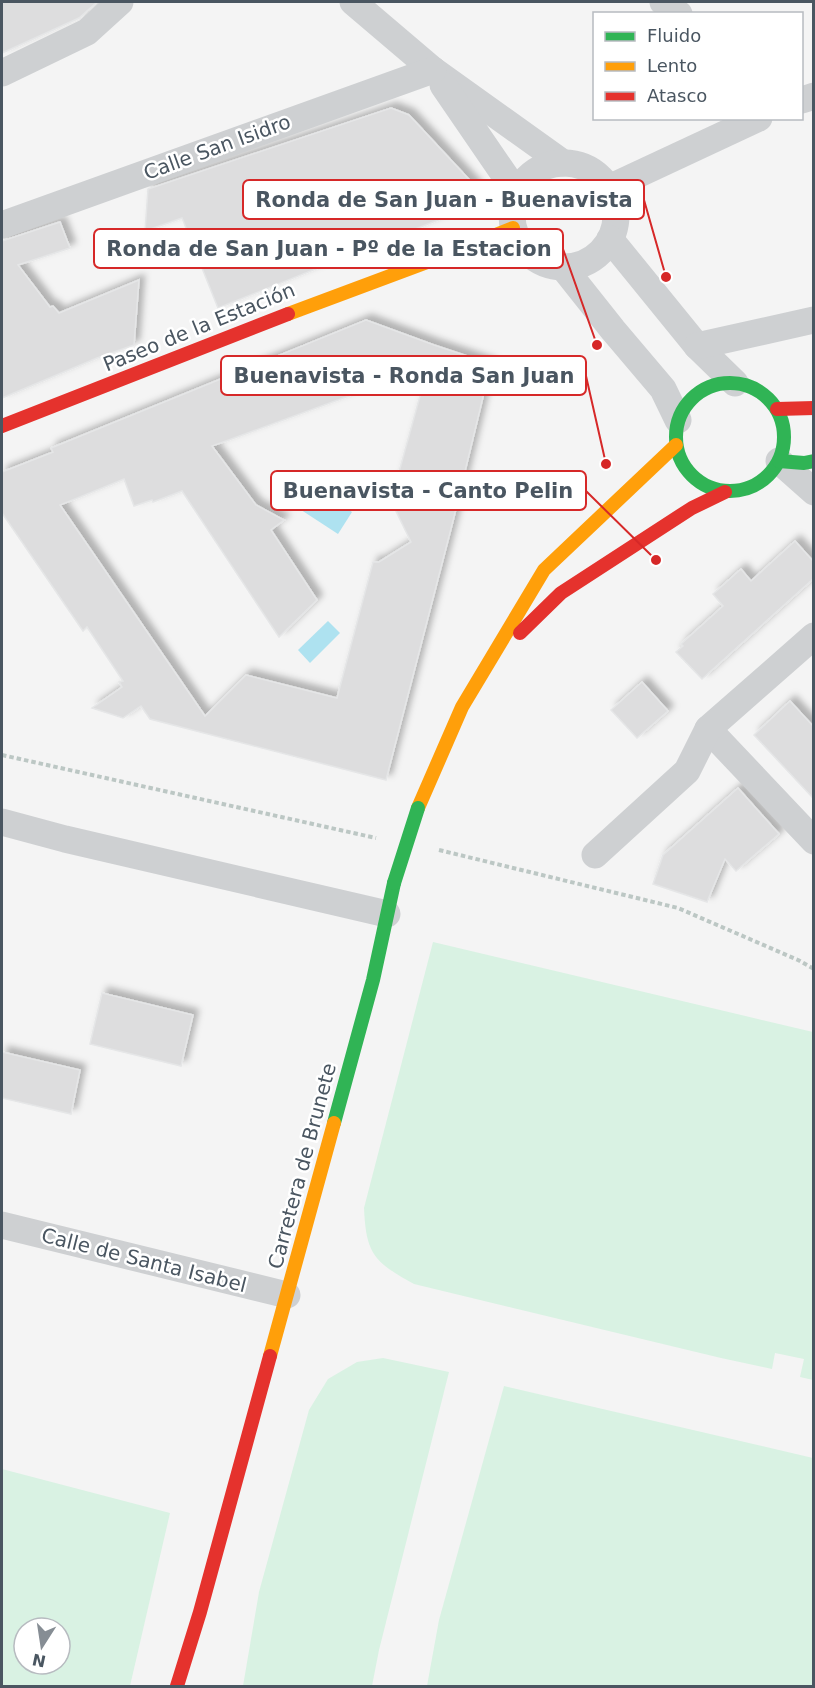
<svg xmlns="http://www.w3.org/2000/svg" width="815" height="1688" font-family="'DejaVu Sans',sans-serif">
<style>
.green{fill:#d9f2e3;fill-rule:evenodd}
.water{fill:#aee2f0}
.building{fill:#ddddde;stroke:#e5e6e7;stroke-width:1.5;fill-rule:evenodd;filter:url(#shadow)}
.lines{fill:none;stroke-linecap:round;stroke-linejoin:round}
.path{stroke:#bcc7c4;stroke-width:4;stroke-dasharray:4.5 3;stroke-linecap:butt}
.street{stroke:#ced0d2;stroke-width:27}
.fast{stroke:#30b455;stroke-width:14}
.slow{stroke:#ff9f0a;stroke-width:14}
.jam{stroke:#e5322d;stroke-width:14}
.fast-bridge{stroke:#30b455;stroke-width:14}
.labels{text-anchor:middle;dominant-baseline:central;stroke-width:5;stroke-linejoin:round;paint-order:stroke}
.street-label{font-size:20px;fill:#4a5661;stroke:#fff}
.leader{fill:none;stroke:#d62828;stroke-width:2}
.callout-dot{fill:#d62828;stroke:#fff;stroke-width:2}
.callout{fill:#fff;stroke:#d62828;stroke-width:2}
.callout-label{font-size:21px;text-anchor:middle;font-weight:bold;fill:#4a5661}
</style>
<defs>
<filter id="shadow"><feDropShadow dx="5.5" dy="-5.5" stdDeviation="3" flood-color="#0004"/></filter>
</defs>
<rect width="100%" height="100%" fill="#f4f4f4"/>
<g class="green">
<path d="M433 942 813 1032V1380L800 1377 804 1359 775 1353 772 1369 721 1358 414 1284C374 1262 366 1254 364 1208Z"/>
<path d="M383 1358 449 1372 379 1650 372 1686H243L259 1592 309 1410 328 1379 357 1362Z"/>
<path d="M504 1386 813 1458V1686H427L439 1620Z"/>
<path d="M2 1469 170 1513 130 1686H2ZM24 1628H60V1664H24Z"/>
</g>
<g class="water">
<path d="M307 482 352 512 338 534 292 504Z"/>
<path d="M328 621 340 633 310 663 298 650Z"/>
</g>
<g class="building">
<path d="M2 2H97L79 18 2 53Z"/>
<path d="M391 108 409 115 477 188 473 206 218 308 182 218 145 231 148 189Z"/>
<path d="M60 222 70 248 18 265 50 307 53 306 59 313 139 280 134 345 97 358 2 398V241Z"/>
<path d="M366 320 434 345 491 364 453 521 386 780 150 719 141 706 123 718 92 708 122 687 119 682 123 681 87 627 83 631 2 513V472L53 452 51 448ZM428 367 391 501 411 542 379 562H373L337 698 246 675 205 716 60 505 124 479 134 506 152 500 153 502 182 491 279 637 317 600 271 530 284 520 256 505 212 446Z"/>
<path d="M795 541 813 561V579L702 679 676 652 683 646 681 644 723 606 713 594 741 569 751 581Z"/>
<path d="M642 682 668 711 637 738 611 710Z"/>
<path d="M790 701 813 726V798L754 735Z"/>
<path d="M738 788 779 834 736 871 725 859 707 902 653 884 663 855Z"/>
<path d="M102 993 193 1015 181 1066 90 1044Z"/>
<path d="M2 1052 80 1070 71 1114 2 1098Z"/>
</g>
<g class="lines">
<g class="path">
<path d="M2 755 376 838"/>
<path d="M439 850 678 908 798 960 814 969"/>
</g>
<g class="street">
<path d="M353 2 433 70 563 163"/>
<path d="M663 2 679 14"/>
<path d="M2 73 87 32 120 2"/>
<path d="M443 85 517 193"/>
<path d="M802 100 814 96"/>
<circle cx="564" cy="215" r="52"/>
<path d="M609 188 759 118"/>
<path d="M2 225 433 70"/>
<path d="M610 239 697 346 735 383"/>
<path d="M563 267 613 330 663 389 678 420"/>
<path d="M697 346 814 320"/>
<path d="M779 461 814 492"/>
<path d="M708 729 814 841"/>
<path d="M2 822 65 839 387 914"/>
<path d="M595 855 687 771 708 729 814 636"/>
<path d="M2 1225 287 1295"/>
</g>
<g class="fast">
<circle cx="730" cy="437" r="54"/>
<path d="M779 461 804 463 814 461"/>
<path d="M334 1123 373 980 394 883"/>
</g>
<g class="slow">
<path d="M288 314 430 261 513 228"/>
<path d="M418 808 462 707 544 570 676 445"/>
<path d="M270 1356 334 1123"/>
</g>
<g class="jam">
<path d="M777 409 814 408"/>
<path d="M2 426 288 314"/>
<path d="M520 633 561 593 692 508 725 492"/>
<path d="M177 1686 200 1612 270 1356"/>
</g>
<path class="fast-bridge" d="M394 883 418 808"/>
</g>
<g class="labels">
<g class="street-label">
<text transform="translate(217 147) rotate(-20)">Calle San Isidro</text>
<text transform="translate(199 327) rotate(-22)">Paseo de la Estación</text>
<text transform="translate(302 1166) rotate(-75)">Carretera de Brunete</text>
<text transform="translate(144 1260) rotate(14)">Calle de Santa Isabel</text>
</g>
</g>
<path class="leader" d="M666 277L644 200M597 345L563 249M606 464L586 376M656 560L586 491"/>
<g class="callout-dot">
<circle cx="666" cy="277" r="6"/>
<circle cx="597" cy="345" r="6"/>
<circle cx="606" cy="464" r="6"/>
<circle cx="656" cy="560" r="6"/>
</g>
<g class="callout">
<rect x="243" y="180" width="401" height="39" rx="6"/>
<rect x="94" y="229" width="469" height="39" rx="6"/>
<rect x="221" y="356" width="365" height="39" rx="6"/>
<rect x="271" y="471" width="315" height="39" rx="6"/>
</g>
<g class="callout-label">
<text x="444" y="207">Ronda de San Juan - Buenavista</text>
<text x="329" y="256">Ronda de San Juan - Pº de la Estacion</text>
<text x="404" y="383">Buenavista - Ronda San Juan</text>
<text x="428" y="498">Buenavista - Canto Pelin</text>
</g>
<rect width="815" height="1688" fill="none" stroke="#4a5661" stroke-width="6"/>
<rect x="593" y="12" width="210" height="108" fill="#ffffff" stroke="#b7bbc0" stroke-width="1.5"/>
<rect x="605" y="32" width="30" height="9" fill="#30b455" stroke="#b7bbc0" stroke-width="1.5"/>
<text x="647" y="42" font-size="18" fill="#4a5661">Fluido</text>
<rect x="605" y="62" width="30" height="9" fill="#ff9f0a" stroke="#b7bbc0" stroke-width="1.5"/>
<text x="647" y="72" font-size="18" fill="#4a5661">Lento</text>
<rect x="605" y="92" width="30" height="9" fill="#e5322d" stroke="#b7bbc0" stroke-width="1.5"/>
<text x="647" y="102" font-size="18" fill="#4a5661">Atasco</text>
<g transform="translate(42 1646) rotate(192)"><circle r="28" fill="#ffffff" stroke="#b7bbc0" stroke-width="1.5"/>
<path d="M0-4.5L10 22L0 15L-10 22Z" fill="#868d94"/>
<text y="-9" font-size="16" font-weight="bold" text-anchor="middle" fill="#4a5661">N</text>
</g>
</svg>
